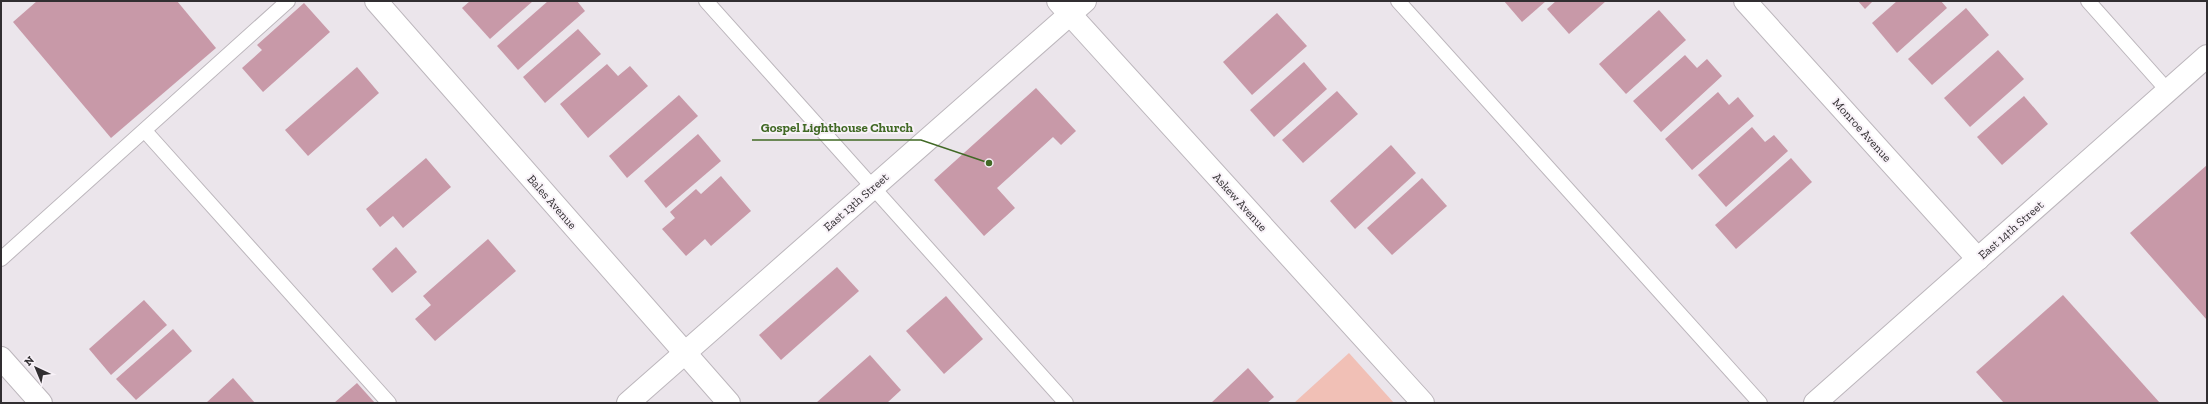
<svg xmlns="http://www.w3.org/2000/svg" width="2208" height="404" font-family="'Zilla Slab',serif">
<style>
.grass{fill:#f1c0b6}
.building{fill:#c899a8}
.lines{fill:none;stroke-linecap:round;stroke-linejoin:round}
.service-casing{stroke:#bcb6bc;stroke-width:16}
.minor-casing{stroke:#bcb6bc;stroke-width:24}
.service{stroke:#fff;stroke-width:14}
.minor{stroke:#fff;stroke-width:22}
.labels{text-anchor:middle;dominant-baseline:central;stroke-width:4;stroke-linejoin:round;paint-order:stroke}
.street-label{font-size:12px;fill:#312e31;stroke:#f8f2f8}
.leader{fill:none;stroke:#416925;stroke-width:1.5}
.callout-dot{fill:#416925;stroke:#f8f2f8;stroke-width:1.5}
.callout-label{font-size:13px;text-anchor:middle;font-weight:bold;fill:#416925;stroke:#f8f2f8;stroke-width:4;stroke-linejoin:round;paint-order:stroke}
</style>
<rect width="100%" height="100%" fill="#ebe5eb"/>
<path class="grass" d="M1349 353 1394 403H1294Z"/>
<g class="building">
<path d="M37 1H177L216 48 111 138 13 22Z"/>
<path d="M470 1H533L490 39 462 8Z"/>
<path d="M548 1H577L585 11 518 70 497 46Z"/>
<path d="M1504 1H1546L1522 22Z"/>
<path d="M1556 1H1606L1569 34 1547 9Z"/>
<path d="M1858 1H1873L1865 9Z"/>
<path d="M1897 1H1941L1947 8 1897 53 1872 23Z"/>
<path d="M304 3 330 32 263 92 242 68 262 50 257 45Z"/>
<path d="M1966 8 1989 35 1932 85 1908 59Z"/>
<path d="M1659 10 1686 40 1626 94 1599 64Z"/>
<path d="M1277 13 1307 46 1252 95 1223 62Z"/>
<path d="M578 29 601 54 545 103 523 77Z"/>
<path d="M1998 50 2024 79 1970 127 1944 98Z"/>
<path d="M1685 55 1697 68 1707 59 1722 76 1661 132 1633 101Z"/>
<path d="M1304 62 1327 89 1274 137 1250 110Z"/>
<path d="M607 64 618 76 630 66 648 86 588 138 560 104Z"/>
<path d="M357 67 379 93 308 156 285 130Z"/>
<path d="M1036 88 1076 131 1061 145 1053 137 997 188 1015 208 984 236 934 180Z"/>
<path d="M1337 91 1358 114 1303 163 1282 140Z"/>
<path d="M1718 92 1729 105 1738 97 1754 116 1692 170 1665 139Z"/>
<path d="M679 95 698 116 627 178 609 156Z"/>
<path d="M2024 96 2048 124 2002 165 1977 137Z"/>
<path d="M1752 127 1765 142 1774 135 1788 151 1726 207 1698 175Z"/>
<path d="M698 134 721 161 666 208 644 181Z"/>
<path d="M1391 145 1416 173 1355 229 1330 201Z"/>
<path d="M426 158 451 187 403 228 393 216 380 227 366 209Z"/>
<path d="M1791 158 1812 182 1736 249 1715 225Z"/>
<path d="M2207 165V320L2130 233Z"/>
<path d="M721 176 751 211 711 246 705 239 686 256 662 229 675 218 670 212 696 189 701 194Z"/>
<path d="M1422 178 1447 206 1392 255 1367 228Z"/>
<path d="M488 239 516 271 435 341 415 319 431 305 423 296Z"/>
<path d="M396 247 417 272 392 293 372 269Z"/>
<path d="M837 267 859 291 781 360 759 335Z"/>
<path d="M2063 295 2160 403H2004L1976 372Z"/>
<path d="M946 296 983 339 944 374 906 331Z"/>
<path d="M144 300 167 325 111 375 89 349Z"/>
<path d="M173 329 192 351 136 400 116 379Z"/>
<path d="M870 355 901 390 887 403H816Z"/>
<path d="M1248 368 1274 397 1267 403H1211Z"/>
<path d="M233 378 255 403H206Z"/>
<path d="M357 383 375 403H334Z"/>
</g>
<g class="lines">
<defs>
<g id="service">
<path d="M706 1 1066 403"/>
<path d="M1398 1 1760 403"/>
<path d="M2088 1 2168 91"/>
<path d="M145 131 389 403"/>
<path d="M1 259 288 1"/>
</g>
<g id="minor">
<path d="M376 1 729 403"/>
<path d="M1058 1 1423 403"/>
<path d="M1745 1 1978 259"/>
<path d="M1 358 41 403"/>
<path d="M628 403 1085 1"/>
<path d="M1815 403 2207 56"/>
</g>
</defs>
<use href="#service" class="service-casing"/>
<use href="#minor" class="minor-casing"/>
<use href="#service" class="service"/>
<use href="#minor" class="minor"/>
</g>
<g class="labels">
<g class="street-label">
<text transform="translate(1862 130) rotate(48)">Monroe Avenue</text>
<text transform="translate(552 202) rotate(49)">Bales Avenue</text>
<text transform="translate(856 202) rotate(-41)">East 13th Street</text>
<text transform="translate(1240 202) rotate(48)">Askew Avenue</text>
<text transform="translate(2011 230) rotate(-41)">East 14th Street</text>
</g>
</g>
<path class="leader" d="M989 163L921 140H752"/>
<circle class="callout-dot" cx="989" cy="163" r="4"/>
<g class="callout-label">
<text x="837" y="132">Gospel Lighthouse Church</text>
</g>
<rect width="2208" height="404" fill="none" stroke="#312e31" stroke-width="4"/>
<g transform="translate(36 368) rotate(316)" stroke="#f8f2f8" stroke-width="3" paint-order="stroke">
<path d="M0-3L7 15L0 10L-7 15Z" fill="#312e31"/>
<text y="-6" font-size="11" font-weight="bold" text-anchor="middle" fill="#312e31">N</text>
</g>
</svg>
